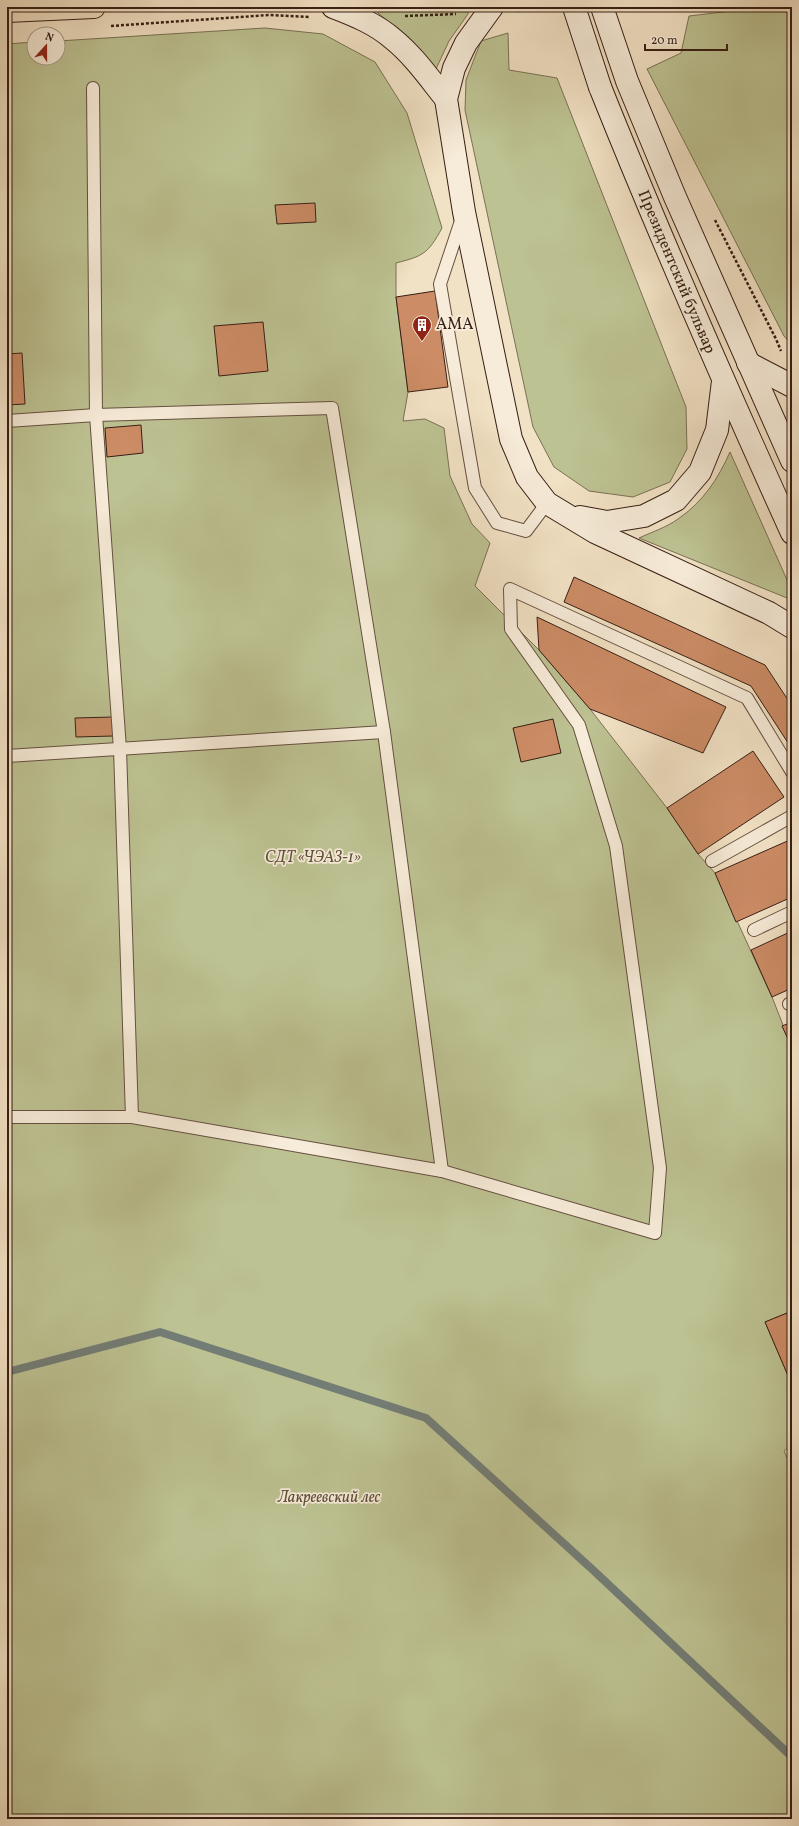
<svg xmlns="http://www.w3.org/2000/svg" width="799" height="1826" font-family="Vollkorn,serif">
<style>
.green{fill:#bdc292;stroke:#7a7054}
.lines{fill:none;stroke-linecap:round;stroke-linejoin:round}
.stream{stroke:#737d76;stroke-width:8}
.building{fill:#cc8c66;stroke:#371e15}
.service-casing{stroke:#664f41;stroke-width:14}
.secondary-casing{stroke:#371e15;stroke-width:24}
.primary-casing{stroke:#371e15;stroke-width:24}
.path{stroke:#371e15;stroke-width:2.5;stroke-dasharray:3 2;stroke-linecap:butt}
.service{stroke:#f7ecd9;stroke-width:12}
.secondary{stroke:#f7ecd9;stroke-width:22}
.primary{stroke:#f2e2c5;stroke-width:22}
.secondary-bridge-casing{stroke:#371e15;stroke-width:24;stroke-linecap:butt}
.secondary-bridge{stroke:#f7ecd9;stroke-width:22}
.labels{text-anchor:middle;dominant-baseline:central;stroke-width:3.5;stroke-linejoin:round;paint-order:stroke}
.street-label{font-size:16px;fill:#371e15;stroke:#f7ecd9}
.poi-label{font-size:16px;fill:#371e15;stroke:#f7ecd9;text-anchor:start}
.park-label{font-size:16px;font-style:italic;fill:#5f4f3a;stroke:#f7ecd9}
</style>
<rect width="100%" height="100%" fill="#f2e2c5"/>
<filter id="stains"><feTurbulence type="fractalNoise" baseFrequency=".005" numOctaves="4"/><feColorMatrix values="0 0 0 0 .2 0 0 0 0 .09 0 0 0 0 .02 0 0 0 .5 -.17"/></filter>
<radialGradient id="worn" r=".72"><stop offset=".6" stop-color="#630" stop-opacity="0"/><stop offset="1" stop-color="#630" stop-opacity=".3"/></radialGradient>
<g class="green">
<path d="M447 7H466L468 8V14L449 41 436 69 409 39 378 13 379 10Z"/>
<path d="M765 7H773L792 14V345L784 336 647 69 681 53 689 16Z"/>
<path d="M265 28 323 34 375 62 407 113 442 228C428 254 423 256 396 263V297L408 392 403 421 425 419 444 428 450 476 472 524 490 543 475 586 539 650 590 709 667 808 698 854 715 873 772 997 792 1048V1311L765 1322 792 1385V1445L784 1451 792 1468V1819H7V44L34 42V58H58V41Z"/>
<path d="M508 33 509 70 557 78 686 407 687 449 670 482 633 497 589 491 554 467 533 427 465 110 466 80 481 41Z"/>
<path d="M730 452 792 591V600L639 538C652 532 667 527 678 519 703 502 718 479 730 452Z"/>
</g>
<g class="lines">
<path class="stream" d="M7 1372 160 1332 426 1418 593 1570 792 1757"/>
</g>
<g class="building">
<path d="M315 203 316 222 277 224 275 205Z"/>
<path d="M435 291 448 387 408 392 396 297Z"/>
<path d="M263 322 268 371 219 376 214 326Z"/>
<path d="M22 353 25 404 7 405V354Z"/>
<path d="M141 425 143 453 107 457 105 428Z"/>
<path d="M574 577 765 665 792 706V749L751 686 564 602Z"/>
<path d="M537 617 726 707 703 753 590 709 539 650Z"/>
<path d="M113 717V736L76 737 75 718Z"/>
<path d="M553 719 561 753 521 762 513 728Z"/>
<path d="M753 751 784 797 698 854 667 808Z"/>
<path d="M792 839V897L736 922 715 873Z"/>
<path d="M792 931V988L772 997 751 950Z"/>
<path d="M792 1022V1048L782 1026Z"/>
<path d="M792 1311V1385L765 1322Z"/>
</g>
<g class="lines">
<defs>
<g id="service">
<path d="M93 88 96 415 332 408 384 732 442 1171"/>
<path d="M462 218 440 284 475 488 497 523 526 531 547 503"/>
<path d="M7 421 96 415 120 749 132 1117"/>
<path d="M7 756 384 732"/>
<path d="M712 861 792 816"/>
<path d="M754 930 792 912"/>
<path d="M789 1004 792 1003"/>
<path d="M7 1117H132L442 1171 655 1233 660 1168 616 846 579 725 511 629 510 589 747 698 792 772"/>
</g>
<g id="secondary">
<path d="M333 7C354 15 376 24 393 39 414 56 429 78 446 99"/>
<path d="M492 7 466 43 454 68 446 99 464 212 511 439 527 477 547 503 595 532 769 613 792 627"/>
<path d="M602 7 627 81 675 197 792 461"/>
<path d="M600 87C660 237 725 385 792 533"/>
<path d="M748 363 792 386"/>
<path d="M580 517 607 522 644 516 676 500 700 472 717 430 723 381"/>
</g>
<path id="primary" d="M7 11 94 7"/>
</defs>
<use href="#service" class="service-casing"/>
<use href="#secondary" class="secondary-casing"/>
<use href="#primary" class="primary-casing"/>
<g class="path">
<path d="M517 11 550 9"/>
<path d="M405 16 456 14"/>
<path d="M111 26 269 15 310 17"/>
<path d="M715 220 776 339 781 351"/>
</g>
<use href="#service" class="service"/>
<use href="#secondary" class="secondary"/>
<use href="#primary" class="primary"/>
<defs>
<path id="secondary-bridge" d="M574 7 600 87"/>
</defs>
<use href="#secondary-bridge" class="secondary-bridge-casing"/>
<use href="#secondary-bridge" class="secondary-bridge"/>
</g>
<defs>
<symbol id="building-pin" viewBox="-11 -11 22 30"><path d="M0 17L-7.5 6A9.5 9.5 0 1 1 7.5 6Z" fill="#8f2418" stroke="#f7ecd9"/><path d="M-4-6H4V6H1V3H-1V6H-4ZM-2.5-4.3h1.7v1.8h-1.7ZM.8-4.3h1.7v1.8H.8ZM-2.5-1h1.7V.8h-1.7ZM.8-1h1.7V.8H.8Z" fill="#fff"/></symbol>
</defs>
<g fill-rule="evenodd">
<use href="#building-pin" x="411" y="314" width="22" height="30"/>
</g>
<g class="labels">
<g class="street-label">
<text transform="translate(676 272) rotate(67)">Президентский бульвар</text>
</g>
<g class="poi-label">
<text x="436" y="325">АМА</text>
</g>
<g class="park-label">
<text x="313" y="858">СДТ «ЧЭАЗ-1»</text>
<text x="329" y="1498">Лакреевский лес</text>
</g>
</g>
<rect width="799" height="1826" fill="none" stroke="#f2e2c5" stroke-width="24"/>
<rect x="8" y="8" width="783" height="1810" fill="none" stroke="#371e15" stroke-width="2"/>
<rect x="12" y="12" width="775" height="1802" fill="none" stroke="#371e15"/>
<g transform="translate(46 46) rotate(21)"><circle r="19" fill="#f7ecd9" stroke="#aa9a8b"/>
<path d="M0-3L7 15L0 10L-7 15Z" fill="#8f2418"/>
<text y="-6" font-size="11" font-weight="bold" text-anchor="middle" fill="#371e15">N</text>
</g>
<path d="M645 44v6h82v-6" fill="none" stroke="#371e15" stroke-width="2"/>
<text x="651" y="44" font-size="12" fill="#371e15" stroke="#f7ecd9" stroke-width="3" paint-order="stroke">20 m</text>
<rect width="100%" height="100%" filter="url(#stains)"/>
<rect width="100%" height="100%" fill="url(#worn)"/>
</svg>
